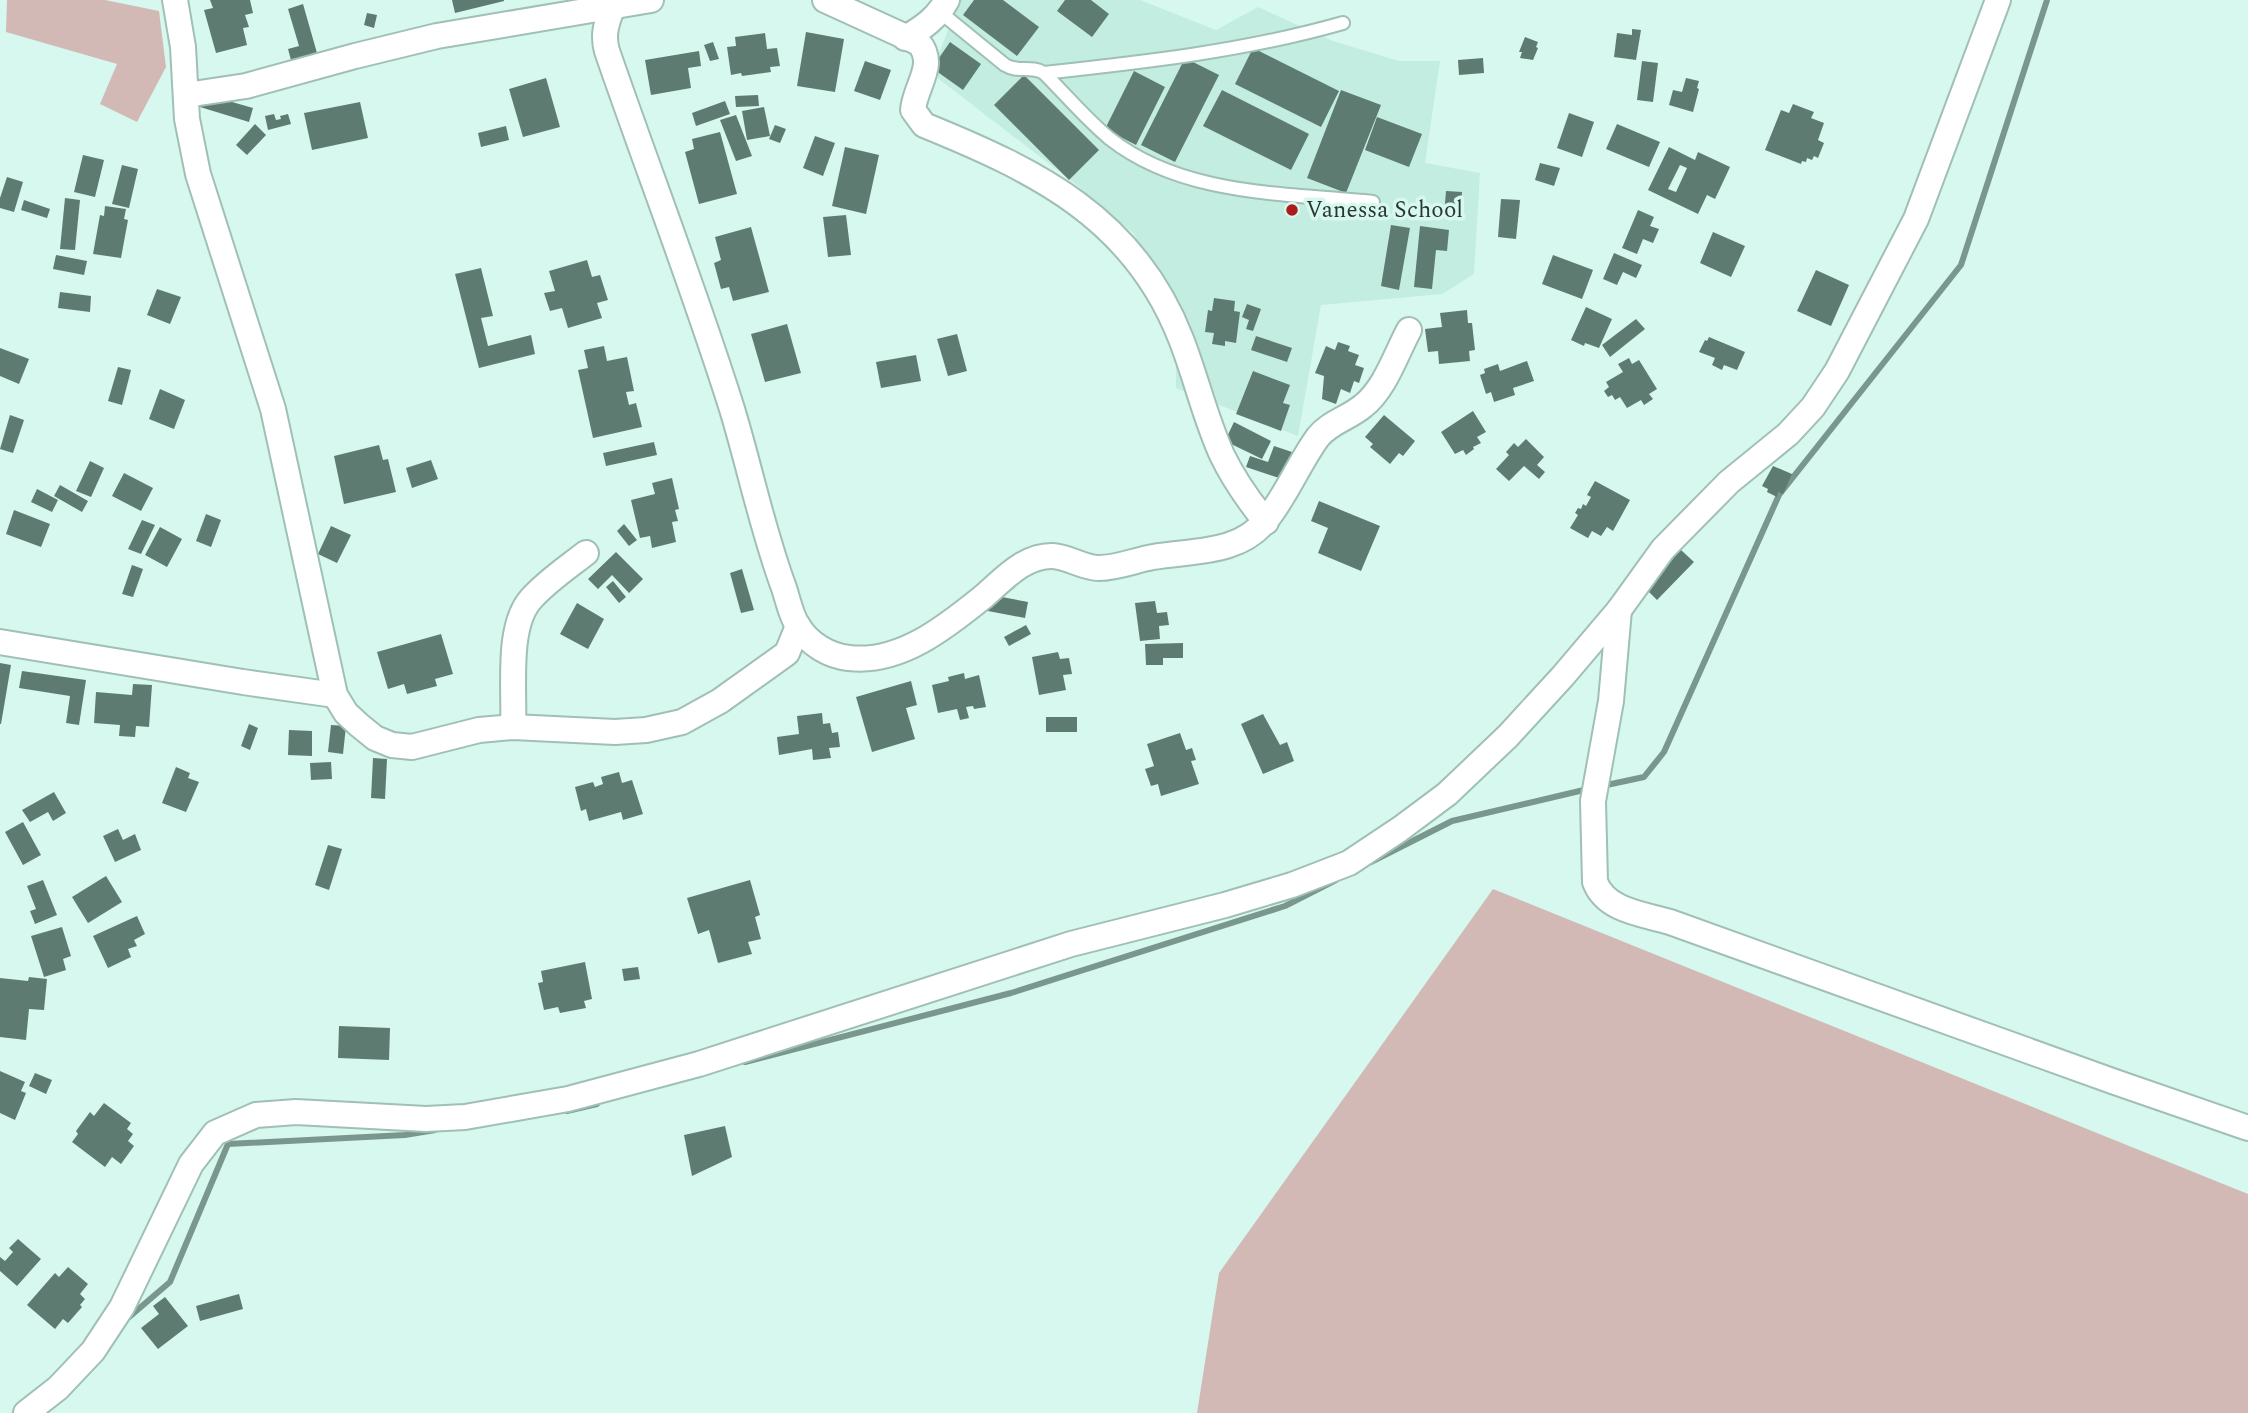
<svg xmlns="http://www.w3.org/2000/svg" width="2248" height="1413" font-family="Spectral,serif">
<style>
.built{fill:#c3ede0}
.green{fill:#d3b9b5}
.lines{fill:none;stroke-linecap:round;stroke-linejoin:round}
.stream{stroke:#7a978e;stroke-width:6}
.building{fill:#5e7b72;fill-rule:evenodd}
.lane-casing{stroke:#a0bfb5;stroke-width:16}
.street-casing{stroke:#a0bfb5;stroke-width:28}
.lane{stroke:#fff;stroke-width:12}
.street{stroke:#fff;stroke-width:24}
.poi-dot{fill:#ad1b1c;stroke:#d7f8ee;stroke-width:2.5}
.labels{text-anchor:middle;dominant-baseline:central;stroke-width:7;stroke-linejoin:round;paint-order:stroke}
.poi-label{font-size:23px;fill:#293632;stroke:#d7f8ee;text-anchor:start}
</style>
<rect width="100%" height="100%" fill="#d7f8ee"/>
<path class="built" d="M960 0H1140L1216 30 1258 7 1333 41 1399 61H1440L1425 163 1480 173 1474 274 1442 294 1321 305 1298 436 1176 388V300L1133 233 1078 186 931 73Z"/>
<g class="green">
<path d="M7 0H105L159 11 166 67 137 122 100 104 117 64 6 32Z"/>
<path d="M1493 889 2248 1194V1413H1197L1219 1273Z"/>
</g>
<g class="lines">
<g class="stream">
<path d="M1602 786 1644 777 1664 752 1779 495 1961 265 2047 0"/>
<path d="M1371 862 1452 821 1588 789"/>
<path d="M745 1062 1011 993 1285 906 1336 880"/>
<path d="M567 1111 597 1104"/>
<path d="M128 1318 170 1282 228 1144 405 1135 435 1130"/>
</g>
</g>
<g class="building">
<path d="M210 0H250L253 13 245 15 249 27 243 28 247 45 216 53 204 10 213 8Z"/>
<path d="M452 0H504V1L455 13Z"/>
<path d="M974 0H1003L1039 27 1017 56 963 15Z"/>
<path d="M1065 0H1091L1109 14 1092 37 1057 11Z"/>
<path d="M303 4 317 53 291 60 288 49 299 46 288 9Z"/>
<path d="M367 13 377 15 374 28 364 25Z"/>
<path d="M1632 29 1641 30 1636 60 1614 57 1617 33 1632 35Z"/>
<path d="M806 32 844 39 835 92 797 86Z"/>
<path d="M765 33 767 49 777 48 780 66 770 67 771 72 742 76 741 73 731 75 727 47 736 46 735 37Z"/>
<path d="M1525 37 1538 42 1536 47 1538 48 1533 60 1520 58 1522 52H1519Z"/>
<path d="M713 42 719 59 710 61 704 45Z"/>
<path d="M950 42 981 64 963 90 932 68Z"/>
<path d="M1253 48 1339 91 1321 127 1235 84Z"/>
<path d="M699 51 701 66 688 68 691 88 651 95 645 60Z"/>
<path d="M1185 58 1219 75 1175 162 1141 145Z"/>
<path d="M1483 58 1484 73 1459 75 1458 60Z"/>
<path d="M865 61 891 70 880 100 854 91Z"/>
<path d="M1642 61 1658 63 1653 102 1637 100Z"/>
<path d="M1134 71 1165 87 1136 145 1105 129Z"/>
<path d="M1024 75 1099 150 1069 180 994 105Z"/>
<path d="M546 78 560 127 523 137 509 89Z"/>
<path d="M1686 78 1699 81 1697 88 1699 89 1693 112 1669 105 1673 90 1682 92Z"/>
<path d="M1222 90 1309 134 1291 170 1203 126Z"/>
<path d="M1341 90 1381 105 1346 193 1307 178Z"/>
<path d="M204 94 253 108 249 122 200 107Z"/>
<path d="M758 95 759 106 736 107 735 96Z"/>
<path d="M725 101 730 114 696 126 692 113Z"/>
<path d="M360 102 368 138 312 150 304 113Z"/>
<path d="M1793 104 1814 112 1811 118 1824 123 1818 140 1824 143 1818 158 1814 156 1812 160 1807 158 1806 162 1802 161 1801 164 1765 150 1781 110 1789 113Z"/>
<path d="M764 107 770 136 747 140 742 111Z"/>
<path d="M1569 113 1594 122 1582 157 1557 148Z"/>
<path d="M274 114 276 120 281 119 280 116 288 114 291 124 268 130 265 116Z"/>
<path d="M736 115 752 156 736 161 720 120Z"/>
<path d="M1377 117 1422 134 1409 167 1365 150Z"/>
<path d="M255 124 266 135 247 155 236 145Z"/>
<path d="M1617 124 1660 142 1649 167 1606 149Z"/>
<path d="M775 125 786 129 780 143 769 139Z"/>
<path d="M506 126 509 140 481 147 478 133Z"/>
<path d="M720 132 737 194 699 204 685 152 694 149 692 139Z"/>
<path d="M815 136 835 143 823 176 803 168Z"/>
<path d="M845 147 879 155 866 214 832 206Z"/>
<path d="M1669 147 1695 160 1698 152 1730 167 1715 199 1707 195 1698 214 1648 190ZM1680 165 1687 168 1676 192 1668 189Z"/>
<path d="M83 155 104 160 95 197 74 192Z"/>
<path d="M1540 163 1560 168 1554 186 1535 180Z"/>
<path d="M122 165 138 169 129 208 112 204Z"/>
<path d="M7 177 23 182 14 212 0 208V198Z"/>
<path d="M1446 191 1462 192 1460 217 1444 216Z"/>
<path d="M65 198 80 200 75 250 60 249Z"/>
<path d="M1501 199 1520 200 1516 239 1498 237Z"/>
<path d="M24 200 50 209 47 218 21 210Z"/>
<path d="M105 206 126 209 124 219 128 220 121 258 93 254 100 215 104 216Z"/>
<path d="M1638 210 1654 217 1650 226 1659 229 1653 243 1643 239 1637 254 1622 248Z"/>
<path d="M846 215 851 255 828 257 823 217Z"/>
<path d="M1391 225 1410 228 1399 290 1381 286Z"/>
<path d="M1420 226 1449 230 1447 251 1436 250 1432 289 1414 287Z"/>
<path d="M751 227 769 292 733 301 729 287 721 289 714 263 721 260 715 237Z"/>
<path d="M1713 232 1745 246 1731 277 1700 263Z"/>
<path d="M1614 253 1642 265 1636 278 1623 272 1617 285 1603 279Z"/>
<path d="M56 255 87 261 84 275 53 269Z"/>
<path d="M1553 255 1593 270 1582 299 1542 284Z"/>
<path d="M587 260 592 277 600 275 608 300 597 303 602 318 568 328 562 308 550 311 544 293 555 291 549 271Z"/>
<path d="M481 268 493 316 481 318 488 346 531 335 535 354 479 368 455 274Z"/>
<path d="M1816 270 1849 285 1831 326 1797 311Z"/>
<path d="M157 289 181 297 170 324 147 315Z"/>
<path d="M60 292 91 296 90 312 58 308Z"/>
<path d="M1214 298 1235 301 1234 311 1240 312 1236 343 1225 341V346L1212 344 1214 333 1205 332 1208 310 1212 311Z"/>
<path d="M1247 304 1261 309 1253 331 1246 329 1249 320 1242 317Z"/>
<path d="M1586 307 1612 319 1599 348 1585 343 1584 346 1571 340Z"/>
<path d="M1467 310 1468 323H1472L1475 350 1469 351 1470 361 1439 364 1438 351 1428 352 1425 329 1442 327 1440 313Z"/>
<path d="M1636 319 1645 329 1610 357 1602 345Z"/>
<path d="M787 324 801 373 765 382 751 334Z"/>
<path d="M957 334 967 371 948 376 937 339Z"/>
<path d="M1256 336 1292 348 1287 362 1251 350Z"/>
<path d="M1709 337 1745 352 1737 370 1724 365 1722 370 1712 365 1715 358 1699 352 1705 340 1707 341Z"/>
<path d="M1338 342 1350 346 1348 351 1359 355 1355 365 1364 368 1359 383 1354 381 1350 393 1341 389 1336 404 1322 399 1324 376 1315 373 1326 346 1335 350Z"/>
<path d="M604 346 607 361 627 357 634 391 626 392 629 405 636 403 642 427 593 438 578 370 588 368 584 350Z"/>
<path d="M0 348 29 359 19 384 0 376Z"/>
<path d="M916 355 921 381 881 388 876 362Z"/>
<path d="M1629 358 1632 364 1639 360 1657 389 1649 394 1653 399 1644 405 1641 400 1627 408 1620 397 1615 400 1612 395 1608 397 1604 391 1609 387 1606 382 1623 372 1618 364Z"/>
<path d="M1527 361 1534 381 1513 388 1515 395 1494 402 1491 392 1486 394 1480 375 1485 373 1484 369 1498 364 1500 371Z"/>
<path d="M118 367 131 370 122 405 108 401Z"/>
<path d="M1253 371 1290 385 1283 403 1290 405 1281 431 1236 414Z"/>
<path d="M160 389 185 400 174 429 149 419Z"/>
<path d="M1473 411 1486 432 1477 437 1481 443 1473 447 1474 449 1466 455 1463 450 1455 454 1441 432Z"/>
<path d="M10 415 24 420 13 453 0 449Z"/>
<path d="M1384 415 1415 441 1403 456 1399 453 1390 464 1370 447 1373 444 1365 437Z"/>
<path d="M1234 422 1271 441 1262 459 1225 441Z"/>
<path d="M1526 439 1544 457 1537 465 1545 472 1539 479 1524 466 1509 481 1496 469 1509 455 1506 452 1514 443 1518 447Z"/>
<path d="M654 442 657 455 606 466 603 453Z"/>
<path d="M379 445 383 460 388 459 396 492 344 504 334 456Z"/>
<path d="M1274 446 1292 452 1282 479 1246 467 1250 456 1268 462Z"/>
<path d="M431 460 438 479 412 488 406 468Z"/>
<path d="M90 461 104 468 91 497 76 491Z"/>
<path d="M1773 466 1792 474 1783 494 1778 492 1777 497 1767 492 1768 489 1762 486Z"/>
<path d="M124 473 153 488 141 511 112 496Z"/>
<path d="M672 478 679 509 675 510 678 521 672 522 676 542 652 548 650 536 640 538 631 500 655 494 652 483Z"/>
<path d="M1595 481 1630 500 1613 531 1607 527 1601 536 1592 531 1588 538 1570 528 1578 515 1575 513 1578 508 1581 509 1583 504 1586 506 1591 497 1587 495Z"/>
<path d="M60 485 88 501 82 512 54 496Z"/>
<path d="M37 489 58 500 52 512 31 502Z"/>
<path d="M1319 501 1380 526 1361 571 1318 553 1328 528 1311 521Z"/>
<path d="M14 510 50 524 41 547 6 534Z"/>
<path d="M206 514 221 520 211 547 196 541Z"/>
<path d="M142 520 155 525 141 554 128 549Z"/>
<path d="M624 524 637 540 629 546 617 531Z"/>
<path d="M331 526 351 535 337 563 318 554Z"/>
<path d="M160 527 182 539 167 567 145 555Z"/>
<path d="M1681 550 1694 562 1657 600 1645 588Z"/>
<path d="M616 552 643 579 629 593 612 575 598 589 588 579Z"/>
<path d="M132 565 143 569 133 597 122 594Z"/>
<path d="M742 569 754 610 741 613 730 573Z"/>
<path d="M613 581 626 597 619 603 606 587Z"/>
<path d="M991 595 1028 602 1025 618 988 611Z"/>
<path d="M1155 601 1157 613 1167 612 1169 625 1159 626 1160 639 1140 641 1135 603Z"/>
<path d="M577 603 604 619 588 649 560 634Z"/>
<path d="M1026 625 1031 634 1009 646 1004 637Z"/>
<path d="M441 634 453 674 435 679 437 686 407 694 404 684 388 689 377 652Z"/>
<path d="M1183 643V658H1163V665H1146L1145 644Z"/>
<path d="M1058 652 1060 659 1069 658 1072 674 1063 675 1066 690 1039 695 1032 657Z"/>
<path d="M0 663 11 665 1 724H0Z"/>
<path d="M22 671 86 680 79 725 66 723 70 696 19 688Z"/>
<path d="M964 673 965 679 979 675 986 707 974 709 973 706 966 707 969 718 960 720 957 709 938 713 932 685 949 681 948 677Z"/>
<path d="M911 681 917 705 906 708 915 739 872 752 856 697Z"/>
<path d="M133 684 152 685 149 727 136 726 135 737 119 736 120 725 94 723 96 692 132 695Z"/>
<path d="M822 713 823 724 830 723 832 733 838 732 840 747 829 748 831 758 813 760 812 749 779 755 777 737 799 734 797 716Z"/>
<path d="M1263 714 1280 745 1287 742 1294 761 1263 774 1241 724Z"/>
<rect x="1046" y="717" width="31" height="15"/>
<path d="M249 724 258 728 250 750 241 746Z"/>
<path d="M331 725 346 726 343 754 328 752Z"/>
<path d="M289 730 312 731V756L288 755Z"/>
<path d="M1180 733 1186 750 1192 748 1196 760 1191 761 1199 784 1161 796 1158 784 1151 786 1145 769 1154 766 1147 744Z"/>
<path d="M373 758 387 759 385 799 371 798Z"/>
<path d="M331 762 332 779 311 780 310 763Z"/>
<path d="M176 767 190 773 188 778 199 782 186 812 162 803Z"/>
<path d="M619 772 622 783 632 780 643 814 623 820 621 812 589 821 586 809 581 811 575 787 593 782 595 787 603 784 601 777Z"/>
<path d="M54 792 66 813 53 821 48 812 30 822 22 810Z"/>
<path d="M23 822 41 855 23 865 5 832Z"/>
<path d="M118 829 123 840 135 834 141 850 115 862 103 836Z"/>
<path d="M328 845 342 849 329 890 315 885Z"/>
<path d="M106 876 122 902 88 923 72 897Z"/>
<path d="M43 880 57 915 35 924 30 911 36 909 27 886Z"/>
<path d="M750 880 760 915 755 917 761 939 748 942 752 954 718 963 709 930 698 934 687 898Z"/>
<path d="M137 916 145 934 134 940 137 946 128 949 131 957 108 968 93 936Z"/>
<path d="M62 927 71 956 63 959 66 970 44 977 31 936Z"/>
<path d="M585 962 592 999 584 1001 586 1008 560 1013 558 1007 544 1010 538 983 543 982 541 971Z"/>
<path d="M638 967 640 979 624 981 622 969Z"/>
<path d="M29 977 47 979 44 1010 29 1009 26 1040 0 1037V978L28 981Z"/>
<path d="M339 1026 390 1028 389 1060 338 1058Z"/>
<path d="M0 1071 25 1082 21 1091 26 1093 15 1120 0 1113Z"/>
<path d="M35 1073 52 1080 46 1094 29 1086Z"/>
<path d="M104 1103 131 1123 127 1129 133 1134 128 1141 134 1146 121 1164 112 1157 105 1167 72 1142 78 1134 76 1131 90 1112 94 1116Z"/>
<path d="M725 1126 732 1157 692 1176 684 1135Z"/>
<path d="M18 1239 41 1259 17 1286 0 1271V1257L5 1261 13 1252 9 1248Z"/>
<path d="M68 1267 88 1284 80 1294 85 1299 80 1305 82 1307 68 1323 63 1319 55 1329 27 1305 55 1273 59 1277Z"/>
<path d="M239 1294 243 1309 200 1321 196 1306Z"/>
<path d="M165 1297 188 1326 158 1349 141 1328 159 1314 153 1306Z"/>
</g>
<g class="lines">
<defs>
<g id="lane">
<path d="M940 12 1005 65C1018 73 1031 65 1044 73 1065 94 1086 119 1109 138 1182 196 1284 193 1373 202"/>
<path d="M1044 73C1145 62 1245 51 1343 23"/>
</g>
<g id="street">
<path d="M175 0 183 47 187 119 198 174 273 409 335 695 346 713 359 725 375 738 392 745 412 747 479 730 513 727 615 732 646 730 682 722 720 701 787 653 798 626"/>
<path d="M825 0 919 43C937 65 915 86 913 110L924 125C1037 171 1134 218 1181 339 1196 377 1205 418 1222 455 1234 480 1249 501 1266 522"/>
<path d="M613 6C607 22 602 34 607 51 648 170 694 288 732 409 750 468 762 529 784 588 788 600 791 616 798 626 809 644 829 656 849 658 900 664 946 627 983 597 1003 580 1024 555 1053 556 1069 557 1083 568 1099 568 1117 568 1136 560 1153 557 1193 550 1239 555 1267 519 1287 494 1299 463 1318 437 1330 422 1349 418 1363 406 1385 389 1396 354 1409 330"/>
<path d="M905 38C923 28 937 18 947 0"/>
<path d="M186 95 246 86 355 56 437 36 651 0"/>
<path d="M1619 610 1611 701 1593 801 1595 882C1606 911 1643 914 1670 922L2115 1082 2248 1128"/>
<path d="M0 642 243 682 335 695"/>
<path d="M513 727C515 690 506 627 531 599 547 581 568 567 586 553"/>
<path d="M26 1413 58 1388 93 1351 122 1307 191 1164 215 1133 256 1115 296 1112 426 1119 465 1117 568 1099 699 1064 1071 944 1225 905 1292 885 1349 863 1400 829 1447 794 1508 736 1563 676 1619 610 1663 549 1729 482 1788 434 1813 407 1837 371 1916 219 1998 0"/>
</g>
</defs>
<use href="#lane" class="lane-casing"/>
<use href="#street" class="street-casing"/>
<use href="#lane" class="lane"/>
<use href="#street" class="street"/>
</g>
<circle class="poi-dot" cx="1292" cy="210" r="7"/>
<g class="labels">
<g class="poi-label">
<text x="1306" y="210">Vanessa School</text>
</g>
</g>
</svg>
